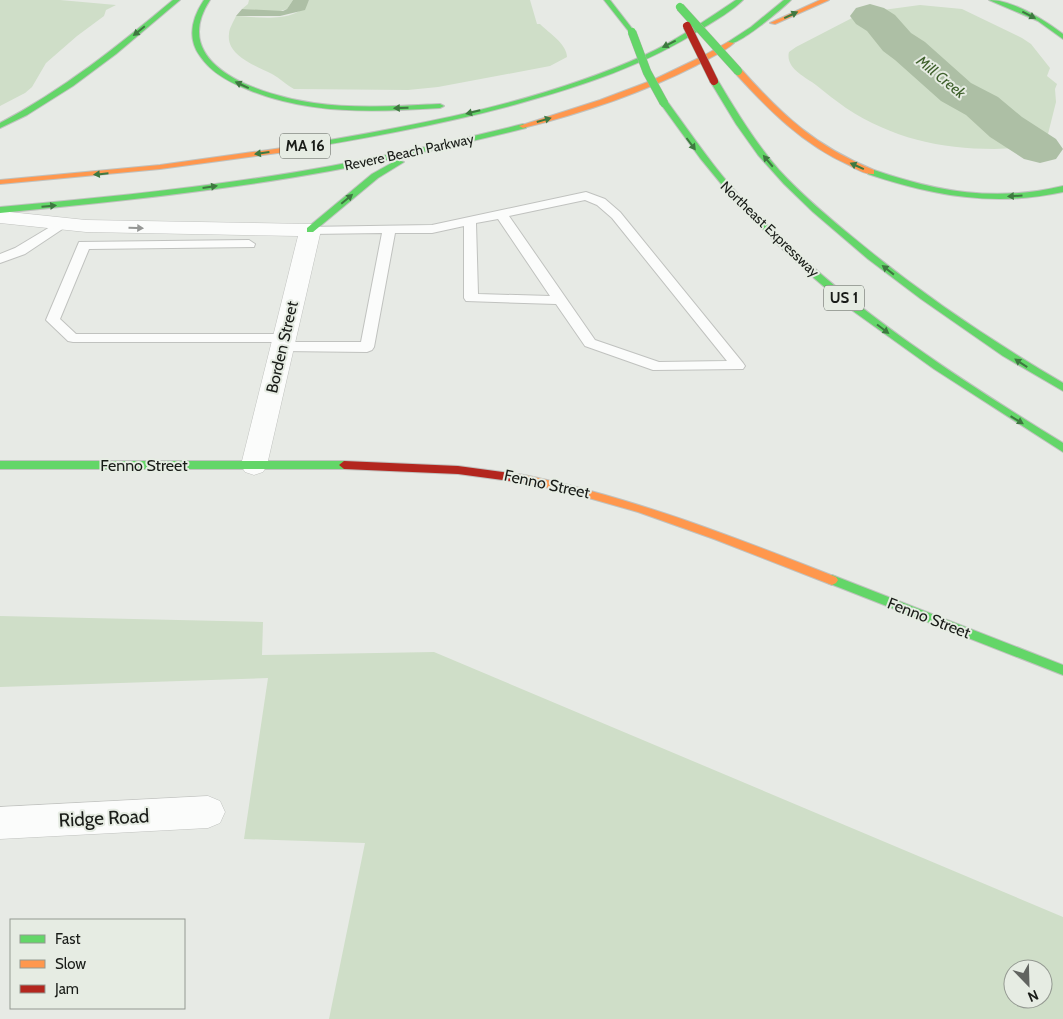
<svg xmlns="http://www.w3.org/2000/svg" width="1063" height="1019" font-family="Cabin,sans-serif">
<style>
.green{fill:#cfdec8;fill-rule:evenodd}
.water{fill:#adbfa5}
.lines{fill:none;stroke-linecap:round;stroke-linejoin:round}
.river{fill:#adbfa5;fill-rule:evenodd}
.lane-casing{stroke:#c0c2bf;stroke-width:2}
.street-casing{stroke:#c0c2bf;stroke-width:1}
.fast-casing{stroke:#c0c2bf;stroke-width:2}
.slow-casing{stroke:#c0c2bf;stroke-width:2}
.jam-casing{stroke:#c0c2bf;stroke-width:2}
.lane{fill:#fbfcfb;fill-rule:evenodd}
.street{fill:#fbfcfb;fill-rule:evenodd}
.fast{fill:#63d668;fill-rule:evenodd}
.slow{fill:#ff974d;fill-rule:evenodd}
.jam{fill:#b3261e;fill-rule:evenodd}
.fast-bridge-casing{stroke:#a8b3a2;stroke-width:9;stroke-linecap:butt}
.jam-bridge-casing{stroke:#a8b3a2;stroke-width:9;stroke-linecap:butt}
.fast-bridge{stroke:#63d668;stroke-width:8}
.jam-bridge{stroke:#b3261e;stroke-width:8}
.oneway{fill:#3e7940}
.oneway2{fill:#959795}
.labels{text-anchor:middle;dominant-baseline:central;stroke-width:4;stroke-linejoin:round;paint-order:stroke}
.far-street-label{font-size:14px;fill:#191c18;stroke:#e6ece3}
.far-water-label{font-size:15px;font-style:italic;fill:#3e5f2b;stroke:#e6ece3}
.shield{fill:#e6ece3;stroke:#565a55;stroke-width:1}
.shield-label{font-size:15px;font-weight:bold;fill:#191c18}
.street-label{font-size:16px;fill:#191c18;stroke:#e6ece3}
.near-street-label{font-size:19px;fill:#191c18;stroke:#e6ece3}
</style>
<rect width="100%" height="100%" fill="#e7eae5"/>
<g class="green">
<path d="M0 0H60L116 5 106 10 104 16 77 36 46 63 32 87 25 93 0 106Z"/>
<path d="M249 0H293L287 9 277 12 242 9 248 4Z"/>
<path d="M309 0H530L537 24H540C549 33 567 44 567 57L550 66 438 87 408 90 294 89C286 85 280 78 272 74 257 66 226 56 229 34 229 28 234 21 236 16 258 17 298 24 309 0Z"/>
<path d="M920 5 962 9 1022 38 1031 44 1050 68 1047 76 1057 84 1055 89 1056 102 1046 142C1030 149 1012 148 994 149 940 149 892 138 846 108 836 101 826 93 816 85 805 77 785 68 789 52L796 47 852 18 868 12Z"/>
<path d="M0 616 263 622 262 655 434 652 1063 917V1019H329L365 843 244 839 268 678 0 687ZM1013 969H1043V999H1013Z"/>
</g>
<path class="water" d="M293 0H309L305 10 280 16H236L242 9 283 11 287 9Z"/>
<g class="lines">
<path class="river" d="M870 4 884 8 895 15 911 33 925 42 971 83 998 97 1022 117 1056 139 1063 149 1056 159 1040 163 1024 159 990 137 966 115 941 101 895 60 883 51 867 31 856 24 850 16 856 8Z"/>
<defs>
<g id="lane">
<path d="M586 192 605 199 620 212 743 363 745 366 743 369 653 370 585 346 556 304 466 301 464 298V226L432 233H395L374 347 372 350 367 352 282 351 277 349 275 346 278 342H73L68 341 46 320 79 242 249 240 255 244 254 247 89 249 60 319 76 334H284L289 335 291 338 288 342H361L382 233 310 234 306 233 304 230 306 227 432 225ZM585 200 597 205 612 218 727 361 659 362 595 340 509 216ZM498 219 550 296 478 294 476 223Z"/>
<path d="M60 221 64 222 66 225 64 228 25 254 0 263V254L15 248Z"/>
</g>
<g id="street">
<path d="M0 211 86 220 310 224 318 225 321 230 267 465 263 472 254 475 245 472 241 465 298 236 86 232 0 223Z"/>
<path d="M208 796 220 801 225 812 220 823 208 828 0 839V807Z"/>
</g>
<g id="fast">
<path d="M173 0H180L116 54 73 86 27 115 0 128V123C63 90 118 46 173 0Z"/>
<path d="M204 0H210C166 67 265 96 314 103 356 109 398 106 440 104L444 106 440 108C375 112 310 115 249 90 231 83 211 73 200 56 187 38 192 18 204 0Z"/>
<path d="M604 0H610L634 31V33H630Z"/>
<path d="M736 0H743C732 11 716 20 703 28 646 65 582 86 517 104 440 125 361 139 282 152L278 150 282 148C402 128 533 106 645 55 677 40 706 20 736 0Z"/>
<path d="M784 0H791C782 9 739 45 728 44V42L751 27Z"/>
<path d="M989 0C1013 0 1044 20 1063 34V39L1038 21Z"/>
<path d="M711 79H717C736 111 755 142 779 170 802 195 828 217 855 239 920 293 990 340 1063 383V391L1003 356 921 299 868 259 813 212 784 184 758 155 736 124 710 81Z"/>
<path d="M661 101H667C693 137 718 174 749 206 840 302 951 374 1063 443V452L934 369 853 311 815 279 778 245 732 197 700 158 660 103Z"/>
<path d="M523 124 527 126 526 128C461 144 396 159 330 171 221 191 110 202 0 213V207C111 197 221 186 331 166 395 154 459 140 523 124Z"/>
<path d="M397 160 404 162 378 178 313 232H307V228L372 174Z"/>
<path d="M868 170H874C938 192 996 202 1063 186V192C994 207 934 196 868 174Z"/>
<path d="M0 461H344L349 465 344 469H0Z"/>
<path d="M832 575 1063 665V675L828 583 826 580 828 577Z"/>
</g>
<g id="slow">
<path d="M820 0H829L775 24 770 23Z"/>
<path d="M728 42 734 43C724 52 709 58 697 65 642 93 583 113 523 128L519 126 600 100 653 80 703 56Z"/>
<path d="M735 69H741C783 116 815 146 874 170V174C866 175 856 169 849 165 802 144 769 110 735 73Z"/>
<path d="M282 148H285V152L160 169 0 184V180L160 165Z"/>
<path d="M524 475C632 497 734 537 836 577L838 580 836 583 832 585 714 539 638 512 564 491 520 482 519 479Z"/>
</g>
<path id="jam" d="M344 461 458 466 524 475 529 479 524 483 458 474 344 469 339 465Z"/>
</defs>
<use href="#lane" class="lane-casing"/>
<use href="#street" class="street-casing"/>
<use href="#fast" class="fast-casing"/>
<use href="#slow" class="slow-casing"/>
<use href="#jam" class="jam-casing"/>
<use href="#lane" class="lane"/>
<use href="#street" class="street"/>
<use href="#fast" class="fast"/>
<use href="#slow" class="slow"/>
<use href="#jam" class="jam"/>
<defs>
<g id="fast-bridge">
<path d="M680 7 738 71"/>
<path d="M632 32 647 72 664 103"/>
</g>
<path id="jam-bridge" d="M687 26 714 81"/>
</defs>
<use href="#fast-bridge" class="fast-bridge-casing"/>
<use href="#jam-bridge" class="jam-bridge-casing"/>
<use href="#fast-bridge" class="fast-bridge"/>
<use href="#jam-bridge" class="jam-bridge"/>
</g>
<defs><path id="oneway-solid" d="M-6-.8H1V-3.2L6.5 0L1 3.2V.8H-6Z" transform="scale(1.25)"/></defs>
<g class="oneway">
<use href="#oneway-solid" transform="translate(791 15) rotate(-25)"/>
<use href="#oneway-solid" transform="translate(1029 15) rotate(27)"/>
<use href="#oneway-solid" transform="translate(139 31) rotate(141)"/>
<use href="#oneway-solid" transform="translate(669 44) rotate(153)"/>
<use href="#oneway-solid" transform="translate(242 85) rotate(-155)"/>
<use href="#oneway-solid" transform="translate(401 108) rotate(178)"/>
<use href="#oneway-solid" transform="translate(473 112) rotate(166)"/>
<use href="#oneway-solid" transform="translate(544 120) rotate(-16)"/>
<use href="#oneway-solid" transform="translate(691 144) rotate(53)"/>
<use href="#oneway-solid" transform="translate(262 153) rotate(172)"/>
<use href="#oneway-solid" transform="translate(768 161) rotate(-130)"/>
<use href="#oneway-solid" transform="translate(857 166) rotate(-156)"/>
<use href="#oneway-solid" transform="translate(101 174) rotate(174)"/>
<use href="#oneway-solid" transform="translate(210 187) rotate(-8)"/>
<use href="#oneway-solid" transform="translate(1015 196) rotate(177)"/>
<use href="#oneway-solid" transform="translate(347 199) rotate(-40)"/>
<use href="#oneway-solid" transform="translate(49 206) rotate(-5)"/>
<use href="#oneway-solid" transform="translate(888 270) rotate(-142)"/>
<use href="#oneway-solid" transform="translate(883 329) rotate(37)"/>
<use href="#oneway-solid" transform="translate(1021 363) rotate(-147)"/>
<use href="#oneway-solid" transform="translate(1017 420) rotate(31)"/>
</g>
<use class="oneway2" href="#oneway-solid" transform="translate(136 228) rotate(2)"/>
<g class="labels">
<g class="far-street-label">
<text transform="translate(409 152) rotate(-12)">Revere Beach Parkway</text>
<text transform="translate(770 229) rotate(44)">Northeast Expressway</text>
</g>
<g class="far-water-label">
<text transform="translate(941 77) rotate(39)">Mill Creek</text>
</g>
<g class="shield">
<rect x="280" y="133.5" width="50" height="25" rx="4"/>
<rect x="824" y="285.5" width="40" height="25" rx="4"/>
</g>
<g class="shield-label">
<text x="305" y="146">MA 16</text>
<text x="844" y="298">US 1</text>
</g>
<g class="street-label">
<text transform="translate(282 347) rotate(-77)">Borden Street</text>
<text x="144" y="465">Fenno Street</text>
<text transform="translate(547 484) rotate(12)">Fenno Street</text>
<text transform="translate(929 618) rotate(21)">Fenno Street</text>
</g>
<g class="near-street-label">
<text transform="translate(104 818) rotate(-3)">Ridge Road</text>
</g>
</g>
<rect x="10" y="919" width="175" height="90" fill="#e6ece3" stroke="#949992"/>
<rect x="20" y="935" width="25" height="8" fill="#63d668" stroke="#949992"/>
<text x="55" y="944" font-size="15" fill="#191c18">Fast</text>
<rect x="20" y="960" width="25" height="8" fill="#ff974d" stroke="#949992"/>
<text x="55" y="969" font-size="15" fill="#191c18">Slow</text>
<rect x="20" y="985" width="25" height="8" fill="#b3261e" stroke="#949992"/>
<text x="55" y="994" font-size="15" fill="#191c18">Jam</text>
<g transform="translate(1028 984) rotate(157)"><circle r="24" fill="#e6ece3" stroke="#949992"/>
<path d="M0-4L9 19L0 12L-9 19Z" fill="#616460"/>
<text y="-8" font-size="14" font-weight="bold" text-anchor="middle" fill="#191c18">N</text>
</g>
</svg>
